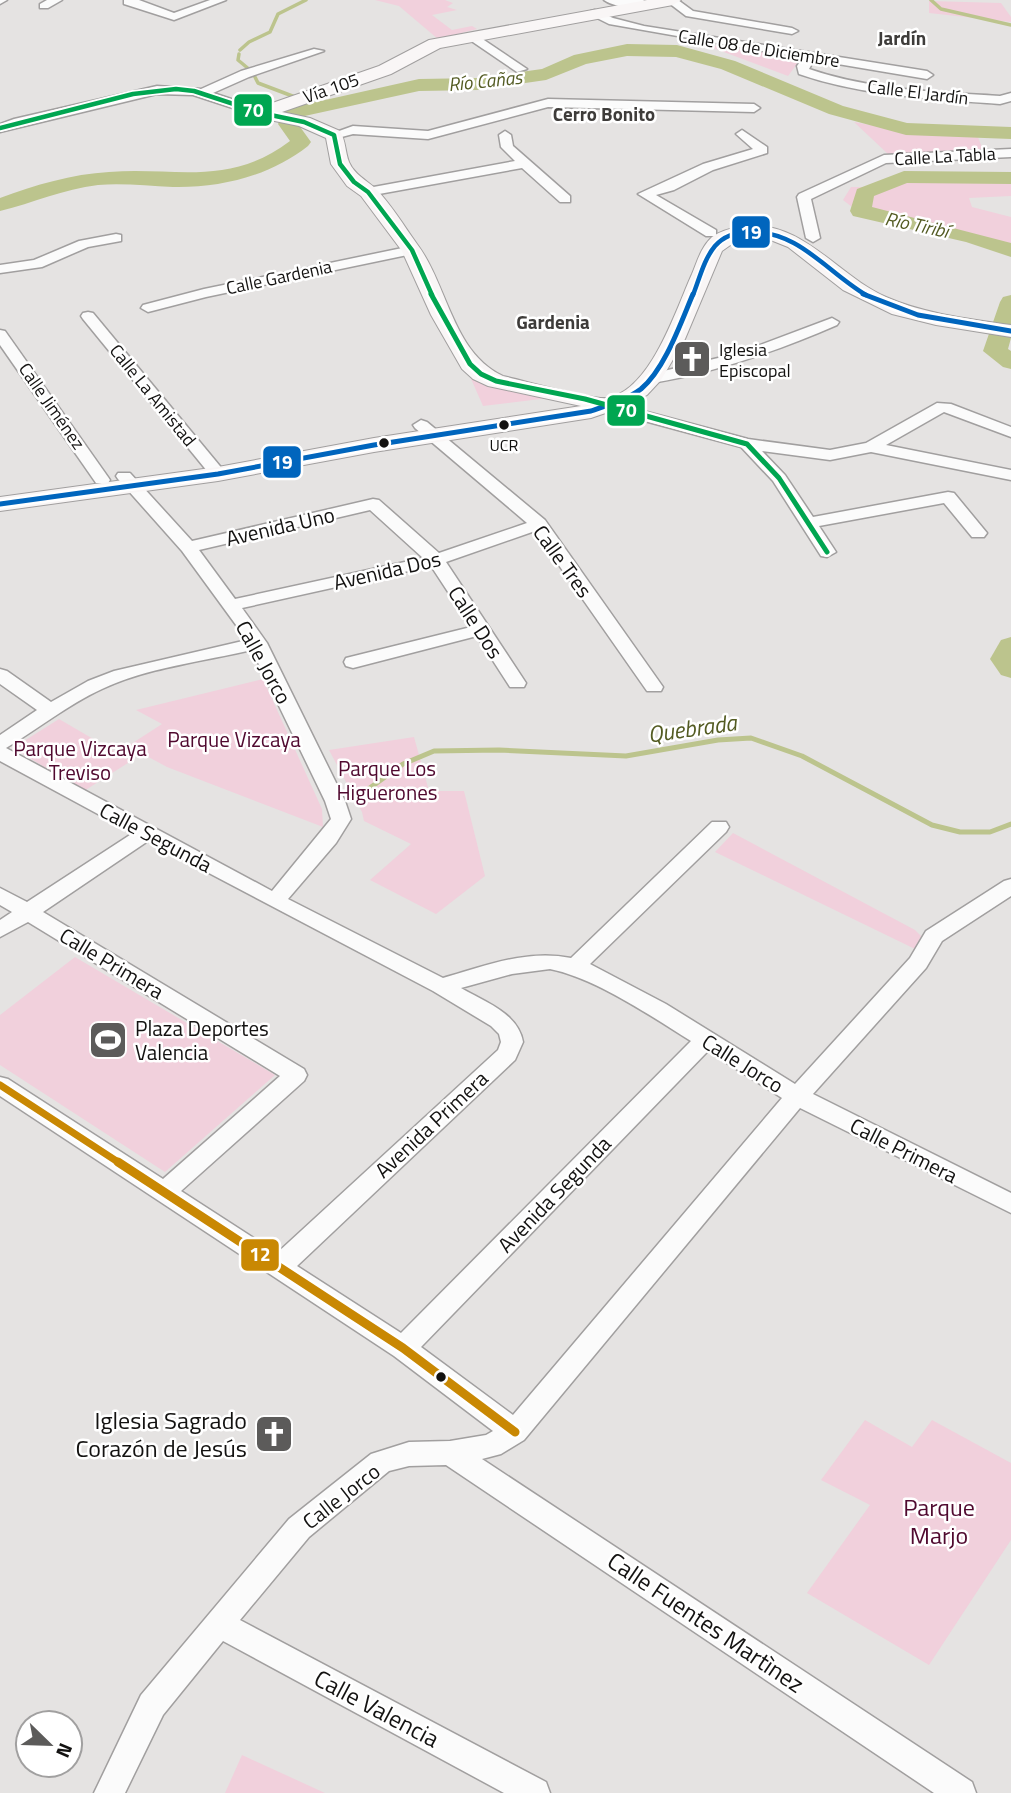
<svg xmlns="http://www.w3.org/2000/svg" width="1011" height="1793" font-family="'Titillium Web',sans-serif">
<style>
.green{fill:#f1d0dc}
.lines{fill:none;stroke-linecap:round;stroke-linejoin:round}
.stream-far1{stroke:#bcc48d;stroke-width:3.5}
.stream{stroke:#bcc48d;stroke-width:5}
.river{fill:#bcc48d;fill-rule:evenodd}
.minor-casing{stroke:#a19f9f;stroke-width:3}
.tertiary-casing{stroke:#a19f9f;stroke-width:3}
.secondary-casing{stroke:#a19f9f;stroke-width:2}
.minor{fill:#fbfbfb;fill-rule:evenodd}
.tertiary{fill:#fbfbfb;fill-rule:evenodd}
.secondary{fill:#f9f6f6;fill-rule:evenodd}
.bus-1-far1-casing{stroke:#fff;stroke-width:8}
.bus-1-casing{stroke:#fff;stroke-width:10}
.bus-2-far1-casing{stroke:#fff;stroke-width:8}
.bus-2-casing{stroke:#fff;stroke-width:10}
.bus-3-far1-casing{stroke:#fff;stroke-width:12}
.bus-3-casing{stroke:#fff;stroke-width:14}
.bus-1-far1{stroke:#0065bd;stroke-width:4.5}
.bus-1{stroke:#0065bd;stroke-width:5}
.bus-2-far1{stroke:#00a651;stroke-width:4.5}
.bus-2{stroke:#00a651;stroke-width:5}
.bus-3-far1{stroke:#c98803;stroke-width:7}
.bus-3{stroke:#c98803;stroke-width:9}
.bus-dot{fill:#131211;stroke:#fff;stroke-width:2.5}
.labels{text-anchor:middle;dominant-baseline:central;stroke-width:5;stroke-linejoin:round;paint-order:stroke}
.far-bus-label{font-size:16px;fill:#131211;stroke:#fff}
.far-street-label{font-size:18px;fill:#131211;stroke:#fff}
.far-poi-label{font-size:18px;fill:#131211;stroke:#fff;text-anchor:start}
.far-neighbourhood-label{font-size:19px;font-weight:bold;fill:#3e3c3a;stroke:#fff}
.far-water-label{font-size:19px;font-style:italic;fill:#535b22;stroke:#fff}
.street-label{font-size:21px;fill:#131211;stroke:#fff}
.park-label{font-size:21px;fill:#50092f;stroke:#fff}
.poi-label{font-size:21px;fill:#131211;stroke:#fff;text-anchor:start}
.water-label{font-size:23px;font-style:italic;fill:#535b22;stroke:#fff}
.near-poi-label{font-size:24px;fill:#131211;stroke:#fff;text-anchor:end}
.near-park-label{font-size:24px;fill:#50092f;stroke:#fff}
.near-street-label{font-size:24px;fill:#131211;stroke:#fff}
.line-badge{stroke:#fff;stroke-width:2.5}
.badge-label{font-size:19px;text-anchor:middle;font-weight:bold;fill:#fff}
</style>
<rect width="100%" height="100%" fill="#e5e3e2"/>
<g class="green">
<path d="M375 0H445L453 3 447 7 457 10 432 15 452 30 472 26 477 29 438 39 399 6Z"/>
<path d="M929 1 1001 3 1011 17V22L929 13Z"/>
<path d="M718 44 803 56 788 76 713 48Z"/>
<path d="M854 122 924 135H977L984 152 888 154Z"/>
<path d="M909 172 1011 174V196L969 198 972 207 1011 217V249L891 222 856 210 843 200 851 187H865Z"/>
<path d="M468 372 557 397 483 406Z"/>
<path d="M263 679 322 809 323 827 167 767 128 746 162 724 136 710Z"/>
<path d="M59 719 131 761 84 791 13 748Z"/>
<path d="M414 737 429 791H464L485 876 436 914 370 880 411 844 364 821 362 812 329 750Z"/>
<path d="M733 833 915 930 921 936 915 949 715 852Z"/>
<path d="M75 957 275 1075 165 1172 0 1065V1015Z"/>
<path d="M865 1420 912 1447 932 1420 1011 1463V1540L929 1665 807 1593 870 1505 821 1480Z"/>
<path d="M242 1755 325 1793H225Z"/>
</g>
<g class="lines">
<g class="stream-far1">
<path d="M931 0 941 9 1011 25"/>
<path d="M240 50 249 42 270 32 278 14 306 0"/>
<path d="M239 54 238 60 250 70"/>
<path d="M254 75 258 83 295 97"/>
<path d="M306 101 320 106"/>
</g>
<path class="stream" d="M367 790 403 764 434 751 499 750 626 756 718 740 751 738 802 756 932 825 960 832H990L1011 824"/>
<g class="river">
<path d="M627 44 677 45 735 61 843 106 907 123 1011 127V139L906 135 829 114 721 69 676 57 627 56 586 64 546 80 478 90 419 91 300 117 298 124 311 142 308 146C270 176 221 188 173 187 148 186 123 183 98 185 63 189 33 203 0 211V198C35 185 72 174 109 172 177 167 229 187 290 141L278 124 285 109 419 79 478 78 542 69 574 55Z"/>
<path d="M904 171 1011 172V184L907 183 874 196 872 207 1011 243V257L966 242 853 216 850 211 857 189Z"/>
<path d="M1011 295V338L1008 349 1011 351V369L1003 367 983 351 1000 302 1003 297Z"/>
<path d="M1011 637V678L1001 675 990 659 1001 640Z"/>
</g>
<defs>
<g id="minor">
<path d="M0 0H7L0 4Z"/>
<path d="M47 0H62L48 8H40V4Z"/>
<path d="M124 0H139L174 13 210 0H226L174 20 124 4Z"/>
<path d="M665 0H678L693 11 792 28 798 31 792 34 686 16Z"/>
<path d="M595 10 613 18 644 26 927 71 933 75 927 79 814 60 809 69C870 90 936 92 1000 96L1011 93V101L1000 104C932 99 863 96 799 74L797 66 803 58 609 24 591 15V11Z"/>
<path d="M467 34H475L527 69 517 72 467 38Z"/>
<path d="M314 49 324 51 249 77 213 93 265 110V116H257L193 95 157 94 0 132V124L14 119 157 86 201 89 241 71Z"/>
<path d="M548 99 754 104 760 108 754 112 548 107 428 139 353 134 334 139 328 135 353 126 428 131Z"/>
<path d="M742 130 767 147V153L713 170 674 190 656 195 716 230V236H706L638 194 703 164 753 149 736 134Z"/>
<path d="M505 131 511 135 513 146 570 196V202H560L522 168 368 196 361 192 368 188 515 161 501 147 499 135Z"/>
<path d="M1011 149V157L886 163 811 199 820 238 813 242 806 238 797 197 799 194 884 155Z"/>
<path d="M116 234 121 235V241L88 247 42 267 0 273V265L34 260 79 241Z"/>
<path d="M412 246 419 250 417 253 206 297 148 312 141 308 143 305 204 289Z"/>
<path d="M88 312 93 313 224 471 226 474 224 477H212L83 319 81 316 83 313Z"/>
<path d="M832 318 839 322 837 325C777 351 717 372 652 383L644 378 647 375 739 353Z"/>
<path d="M0 330 5 331 108 477 110 480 108 483H96L0 345Z"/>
<path d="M606 401 748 439 830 450 866 443 937 403 951 404 1011 427V437L944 412 886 445 1011 470V480L871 452 830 460 762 451 785 475 813 517 948 492 954 493 987 533 984 537H972L944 503 819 526 836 552 827 557 821 556 773 481 741 447 600 409 598 406 600 403Z"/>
<path d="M421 420 427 422 545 520 663 687 661 691H647L535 531 446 562 526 683 524 687H510L477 636 353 668 346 666 344 662 346 658 471 627 431 566 242 608 267 643 345 801 351 819 336 843 288 899 443 978C485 966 527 949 571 958L712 822H726L729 827 726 832 590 964 666 1004 795 1084 910 958 926 931 1004 881 1011 879V896L942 941 926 968 813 1094 1011 1193V1213L800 1108 524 1440 501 1454 482 1459 972 1782 976 1793H934L446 1465 409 1466 389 1471 309 1537 240 1620 546 1782 550 1793H504L223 1641 163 1715 125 1793H94L141 1695 289 1519 371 1454 409 1442 450 1441 486 1435 493 1431 394 1356 0 1096V1077L8 1079 163 1179 280 1076 28 922 0 937V920L12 912 0 905V888L27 902 133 833 0 761V735L37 710 0 684V669L7 671 51 702 88 681 114 671 247 640 182 551 118 479 116 476 118 473H130L192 541 373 499 379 500 439 553 527 523 415 428 413 425ZM370 510 423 558 235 599 199 550ZM252 650 325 801 331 819 272 891 6 748C38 729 67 705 102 689 146 668 204 661 252 650ZM148 841 433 991 491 1026 499 1034 501 1042 498 1050 277 1253 181 1191 304 1081 307 1075 304 1069 43 912ZM550 969C595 978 651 1016 691 1041L401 1333 297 1266 515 1060 523 1042C518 1013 485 1002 461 988L512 974ZM708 1051 782 1098 513 1415 421 1347Z"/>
</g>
<path id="tertiary" d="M604 0H643L649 4C640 11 613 7 604 0Z"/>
<path id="secondary" d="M647 0H681L673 5 440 48 391 74 282 112 310 118 340 131C346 141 345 152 349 162 354 174 366 180 375 188 391 204 404 226 417 244 448 285 452 352 503 376 522 380 592 400 607 398 651 391 676 309 692 274 697 262 701 247 712 237 720 231 732 228 742 226 803 219 836 275 886 297 925 314 969 319 1011 325V337L936 325 892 314 843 290 788 247 763 237 739 239 722 251 685 339 661 380 647 395 629 405 591 418 374 452 218 481 0 511V497L218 467 374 438 581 406 488 386 473 379 462 369 431 315 402 251 361 196 347 186 331 164 326 138 299 126 255 117 252 113 255 109 379 66 429 40Z"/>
</defs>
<use href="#minor" class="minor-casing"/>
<use href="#tertiary" class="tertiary-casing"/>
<use href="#secondary" class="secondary-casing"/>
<use href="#minor" class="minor"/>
<use href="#tertiary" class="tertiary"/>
<use href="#secondary" class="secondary"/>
<defs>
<path id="bus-1-far1" d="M693 295C699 280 704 259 715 246 724 236 736 232 749 232 798 230 827 272 866 295"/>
<g id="bus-1">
<path d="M863 294 918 315 1011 331"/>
<path d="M0 504 218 474 374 445 591 411C608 405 626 400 641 389 665 369 681 322 693 294"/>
</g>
<path id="bus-2-far1" d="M0 128 133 94 176 89 194 91 261 113 304 122 334 135 340 164 354 182 368 192 412 250 432 295"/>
<path id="bus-2" d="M431 294 470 364 481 374 496 381 585 399 747 444 779 478 827 552"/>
<path id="bus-3-far1" d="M0 1085 121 1164"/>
<path id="bus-3" d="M118 1162 403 1348 515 1432"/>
</defs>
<use href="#bus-1-far1" class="bus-1-far1-casing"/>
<use href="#bus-1" class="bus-1-casing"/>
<use href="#bus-2-far1" class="bus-2-far1-casing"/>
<use href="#bus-2" class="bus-2-casing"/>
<use href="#bus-3-far1" class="bus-3-far1-casing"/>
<use href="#bus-3" class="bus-3-casing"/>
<use href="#bus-1-far1" class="bus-1-far1"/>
<use href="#bus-1" class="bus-1"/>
<use href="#bus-2-far1" class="bus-2-far1"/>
<use href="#bus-2" class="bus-2"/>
<use href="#bus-3-far1" class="bus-3-far1"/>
<use href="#bus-3" class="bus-3"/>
</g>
<defs>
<symbol id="church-square" viewBox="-11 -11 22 22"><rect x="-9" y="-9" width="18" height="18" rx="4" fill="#5c5b5a" stroke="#fff"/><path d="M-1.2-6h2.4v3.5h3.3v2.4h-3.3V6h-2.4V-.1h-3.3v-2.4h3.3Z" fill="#fff"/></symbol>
<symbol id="stadium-square" viewBox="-11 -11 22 22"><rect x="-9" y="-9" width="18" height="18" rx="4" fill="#5c5b5a" stroke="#fff"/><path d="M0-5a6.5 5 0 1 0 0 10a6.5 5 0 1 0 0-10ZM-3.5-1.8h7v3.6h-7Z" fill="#fff"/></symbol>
</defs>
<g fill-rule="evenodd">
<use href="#church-square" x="670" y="337" width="44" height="44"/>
<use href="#stadium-square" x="86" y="1018" width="44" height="44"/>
<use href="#church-square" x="252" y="1412" width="44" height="44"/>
</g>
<g class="bus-dot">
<circle cx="504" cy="425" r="6"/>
<circle cx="384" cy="443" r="6"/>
<circle cx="441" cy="1377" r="6"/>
</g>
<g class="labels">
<g class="far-bus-label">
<text x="504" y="445">UCR</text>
</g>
<g class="far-street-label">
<text transform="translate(759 48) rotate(9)">Calle 08 de Diciembre</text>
<text transform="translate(331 88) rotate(-19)">Vía 105</text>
<text transform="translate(918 92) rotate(7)">Calle El Jardín</text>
<text transform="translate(945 156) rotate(-3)">Calle La Tabla</text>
<text transform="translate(279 277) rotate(-12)">Calle Gardenia</text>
<text transform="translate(153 395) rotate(51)">Calle La Amistad</text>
<text transform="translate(52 406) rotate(55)">Calle Jiménez</text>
</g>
<g class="far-poi-label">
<text x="719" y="349">Iglesia<tspan x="719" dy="21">Episcopal</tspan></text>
</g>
<g class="far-neighbourhood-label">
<text x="902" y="37">Jardín</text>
<text x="604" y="113">Cerro Bonito</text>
<text x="553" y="321">Gardenia</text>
</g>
<g class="far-water-label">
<text transform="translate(485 80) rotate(-6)">Río Cañas</text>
<text transform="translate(917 224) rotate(12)">Río Tiribí</text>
</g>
<g class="street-label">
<text transform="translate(280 526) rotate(-13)">Avenida Uno</text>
<text transform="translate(563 561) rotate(54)">Calle Tres</text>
<text transform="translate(387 570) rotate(-13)">Avenida Dos</text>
<text transform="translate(476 622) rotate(57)">Calle Dos</text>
<text transform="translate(264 662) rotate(61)">Calle Jorco</text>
<text transform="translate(156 837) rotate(28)">Calle Segunda</text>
<text transform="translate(112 963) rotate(31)">Calle Primera</text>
<text transform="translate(743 1063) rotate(32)">Calle Jorco</text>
<text transform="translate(431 1124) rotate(-43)">Avenida Primera</text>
<text transform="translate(904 1150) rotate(27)">Calle Primera</text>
<text transform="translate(554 1194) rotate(-46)">Avenida Segunda</text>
<text transform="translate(341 1496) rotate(-38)">Calle Jorco</text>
</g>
<g class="park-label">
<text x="234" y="739">Parque Vizcaya</text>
<text x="80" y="748">Parque Vizcaya<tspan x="80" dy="24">Treviso</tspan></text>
<text x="387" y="768">Parque Los<tspan x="387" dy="24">Higuerones</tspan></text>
</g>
<g class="poi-label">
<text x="135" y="1028">Plaza Deportes<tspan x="135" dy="24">Valencia</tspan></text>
</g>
<g class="water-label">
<text transform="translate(692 728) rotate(-8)">Quebrada</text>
</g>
<g class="near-poi-label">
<text x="247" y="1420">Iglesia Sagrado<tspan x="247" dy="28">Corazón de Jesús</tspan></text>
</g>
<g class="near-park-label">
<text x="939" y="1507">Parque<tspan x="939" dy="28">Marjo</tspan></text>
</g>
<g class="near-street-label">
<text transform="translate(706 1622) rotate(34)">Calle Fuentes Martìnez</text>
<text transform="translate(377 1708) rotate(28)">Calle Valencia</text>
</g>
</g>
<g class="line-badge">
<rect x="233" y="93" width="40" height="34" rx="7" fill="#00a651"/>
<rect x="731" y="215" width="40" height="34" rx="7" fill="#0065bd"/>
<rect x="606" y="394" width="40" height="33" rx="7" fill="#00a651"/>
<rect x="262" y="445" width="40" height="34" rx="7" fill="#0065bd"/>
<rect x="240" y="1238" width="40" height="34" rx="7" fill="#c98803"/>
</g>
<g class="badge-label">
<text x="253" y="117">70</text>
<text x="751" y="239">19</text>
<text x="626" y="417">70</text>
<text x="282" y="469">19</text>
<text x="260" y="1261">12</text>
</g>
<g transform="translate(49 1744) rotate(113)"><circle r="33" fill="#ffffff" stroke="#a1a0a0" stroke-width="2"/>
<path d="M0-5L12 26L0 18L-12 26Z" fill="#5c5b5a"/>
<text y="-10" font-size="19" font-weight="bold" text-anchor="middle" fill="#131211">N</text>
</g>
</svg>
